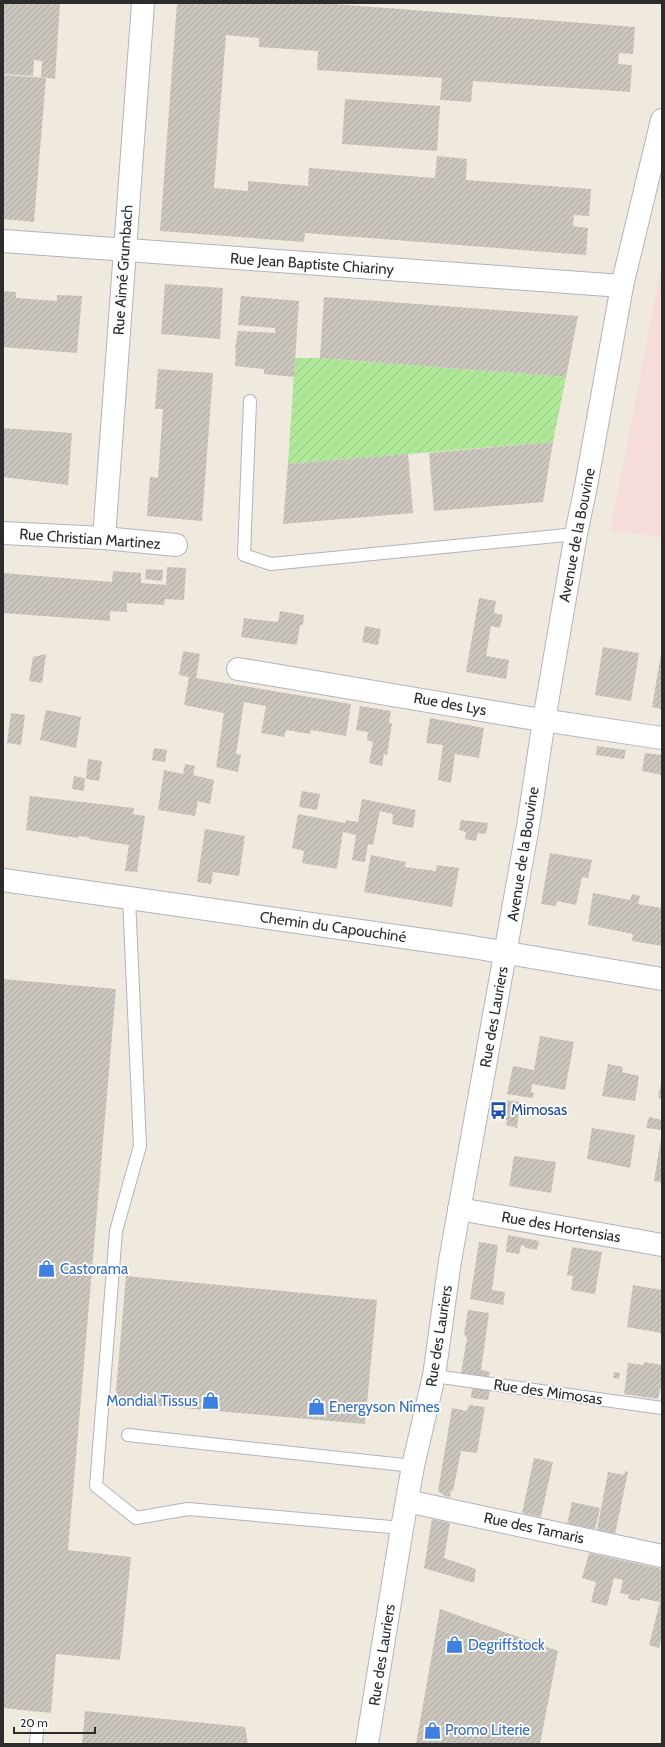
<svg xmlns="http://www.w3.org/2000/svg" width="665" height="1747" font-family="Cabin,sans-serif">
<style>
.medical{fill:#f6dcdb}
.garden{fill:url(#garden-furrows)}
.building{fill:url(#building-hatch)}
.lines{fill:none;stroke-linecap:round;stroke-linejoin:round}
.service-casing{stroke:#b2b3c1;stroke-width:14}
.minor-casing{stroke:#b2b3c1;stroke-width:24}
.tertiary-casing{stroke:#b2b3c1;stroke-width:24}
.service{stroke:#fff;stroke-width:12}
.minor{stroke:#fff;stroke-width:22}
.tertiary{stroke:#fff;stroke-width:22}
.labels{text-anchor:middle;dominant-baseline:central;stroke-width:3.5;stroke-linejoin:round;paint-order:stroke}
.street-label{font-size:15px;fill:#2c2c2c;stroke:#fff}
.transit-label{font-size:15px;fill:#164399;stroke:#fff;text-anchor:start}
.shop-label{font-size:15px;fill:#366cbe;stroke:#fff;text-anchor:start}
</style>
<defs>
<pattern id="garden-furrows" width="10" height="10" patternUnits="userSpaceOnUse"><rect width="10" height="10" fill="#aee898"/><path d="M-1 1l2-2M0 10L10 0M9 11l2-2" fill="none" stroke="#96c783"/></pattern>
<pattern id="building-hatch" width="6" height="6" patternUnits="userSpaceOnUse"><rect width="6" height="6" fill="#cac6bd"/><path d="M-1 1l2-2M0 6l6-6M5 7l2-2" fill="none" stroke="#aeaaa3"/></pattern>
</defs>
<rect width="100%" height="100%" fill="#efe9de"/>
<path class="medical" d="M662 264V537L610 531Z"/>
<path class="garden" d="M295 358H320L566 377 553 442 288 464Z"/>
<g class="building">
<path d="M3 3H60L55 79 41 77 42 61 34 60 33 76 3 74Z"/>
<path d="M177 3H322L635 27 633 54 619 53 618 64 632 65 630 92 473 81 471 102 440 100 442 78 317 70 318 51 259 47V38L226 35 214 188 248 191V181L308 186 309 168 435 178 437 156 467 159 466 180 591 189 589 216 574 215 573 226 588 228 586 255 305 233 304 242 160 231Z"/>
<path d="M3 75 46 78 34 222 3 219Z"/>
<path d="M345 99 440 106 437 151 342 144Z"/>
<path d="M165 284 223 288 220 339 161 334Z"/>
<path d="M3 291 16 292V298L57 301V295L82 296 77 353 3 347Z"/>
<path d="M241 296 299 301 294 377 264 374V369L235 366 236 348H235L238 331 275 333V328L238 325Z"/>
<path d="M324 297 578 316 566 377 320 358Z"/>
<path d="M158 369 213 373 202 521 147 516 150 477 158 478 163 409H155Z"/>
<path d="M3 428 72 433 68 485 3 477Z"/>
<path d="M553 442 543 502 434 511 429 453Z"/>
<path d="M408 454 413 513 283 524 288 464Z"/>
<path d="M167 567 186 568 184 600 165 599 164 605 127 603V612L110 611V621L3 613V573L112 582 113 571 141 573V583L166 585Z"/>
<path d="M146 569 163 570 162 581 145 579Z"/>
<path d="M479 598 496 601 494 613 503 615 500 628 491 626 486 656 509 660 506 679 466 672Z"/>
<path d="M280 611 304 615 303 625H300L297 645 241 637 244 618 278 622Z"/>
<path d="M365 626 381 629 378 645 362 642Z"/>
<path d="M603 647 639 653 631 701 595 695Z"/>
<path d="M183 651 200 654 196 678 351 704 346 736 311 730 310 734 286 730 284 737 261 733 266 706 244 702 236 754 241 755 238 772 216 767 224 713 184 705 189 677 179 675Z"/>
<path d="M46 654 42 683 29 681 33 657Z"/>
<path d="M661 654H662V709L652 707Z"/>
<path d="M360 706 391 711 389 723H392L387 755 384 754 382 766 369 763 373 742 367 740 368 732 356 730Z"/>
<path d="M46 710 81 717 76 748 40 740Z"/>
<path d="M11 713 25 715 21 745 7 743Z"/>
<path d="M430 718 484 728 479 758 455 754 451 783 438 780 443 745 426 743Z"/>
<path d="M597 746 626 750 624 759 596 755Z"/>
<path d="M154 748 167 750 165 762 152 760Z"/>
<path d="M645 753 662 755V775L642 771Z"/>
<path d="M88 759 102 761 99 781 86 779Z"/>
<path d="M185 764 195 766 193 775 214 780 210 804 198 801 195 816 158 810 164 770 183 774Z"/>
<path d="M74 776 85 778 84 791 72 789Z"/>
<path d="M302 791 320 794 317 810 299 807Z"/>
<path d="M30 796 134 808 133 814 145 816 137 872 125 871 129 845 89 839V837L79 836 78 838 26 830Z"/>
<path d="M362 799 416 810 413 828 392 824 393 814 380 811 373 845 368 844 365 862 352 860 356 835 343 832 337 869 302 863 304 851 292 848 298 814 345 823 346 820 358 822Z"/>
<path d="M461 820 488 823 486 834 478 833 476 841 465 839 466 832 459 830Z"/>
<path d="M205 829 245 836 239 876 213 872 211 884 197 882Z"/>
<path d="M550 853 592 860 588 878 582 877 576 905 557 901 556 906 541 904Z"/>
<path d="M371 855 406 862 405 867 436 871 437 865 459 868 452 907 364 892Z"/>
<path d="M593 893 630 900 632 894 640 896 638 904 662 908V946L632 941 633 934 588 925Z"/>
<path d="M3 979 116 989 68 1550 131 1557 120 1660 56 1654 51 1713 3 1708Z"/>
<path d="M540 1036 574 1042 565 1090 532 1084 531 1092 534 1093 533 1098 507 1094 513 1066 534 1070Z"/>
<path d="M608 1064 623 1067 622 1072 639 1076 635 1101 602 1096Z"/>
<path d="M661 1083H662V1099L658 1098Z"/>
<path d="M506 1100 520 1102 517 1128 506 1125 507 1120 502 1119Z"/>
<path d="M649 1117 662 1120V1130L646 1128Z"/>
<path d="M592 1128 635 1135 630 1168 587 1159Z"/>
<path d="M661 1138H662V1182L654 1181Z"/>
<path d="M514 1156 556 1162 551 1193 509 1186Z"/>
<path d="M508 1235 539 1241 537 1250 525 1248V1246L521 1245 519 1254 506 1252Z"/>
<path d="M479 1242 498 1245 492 1290 505 1292 503 1305 470 1299Z"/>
<path d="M572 1247 602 1252 595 1294 571 1290 573 1276 567 1275Z"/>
<path d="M126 1276 377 1300 365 1424 115 1402Z"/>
<path d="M633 1285 662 1290V1333L627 1327Z"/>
<path d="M468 1310 489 1313 481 1370 490 1372 488 1378 461 1373 467 1338 464 1334Z"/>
<path d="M644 1362 662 1365V1381L658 1399 624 1394 628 1363 644 1365Z"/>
<path d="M614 1372 620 1373 619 1379 613 1378Z"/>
<path d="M472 1387 490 1390 488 1400 471 1398Z"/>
<path d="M469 1405 485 1407 477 1453 461 1451 453 1491 451 1490 450 1497 445 1496 438 1491 452 1408 467 1411Z"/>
<path d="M534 1458 553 1462 541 1517 522 1513Z"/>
<path d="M625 1471 628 1472 615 1534 597 1530 608 1472 624 1475Z"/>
<path d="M572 1502 600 1508 595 1529 567 1524Z"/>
<path d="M432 1519 450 1523 444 1558 476 1569 474 1583 424 1568Z"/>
<path d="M589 1553 662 1569V1637L659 1648 649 1645 660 1602 640 1598V1601L628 1599 629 1595 620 1593 623 1580 614 1578 607 1606 591 1602 596 1582 582 1578Z"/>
<path d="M440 1609 558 1651 540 1744H416Z"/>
<path d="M85 1711 245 1727 248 1744H82Z"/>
</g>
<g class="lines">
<defs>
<g id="service">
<path d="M250 401 244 555 271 564 576 534"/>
<path d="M129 898 140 1146 116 1231 96 1486 136 1518 188 1509 402 1528"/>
<path d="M434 1376 662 1408"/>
<path d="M128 1435 413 1466"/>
<path d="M36 1744 37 1730"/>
</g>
<g id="minor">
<path d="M3 241 622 286"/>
<path d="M3 533 104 538 176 545"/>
<path d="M104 538 143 3"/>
<path d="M238 669 529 718 662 738"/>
<path d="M459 1209 662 1245"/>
<path d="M407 1501 662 1556"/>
</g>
<g id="tertiary">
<path d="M3 880 466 946 662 979"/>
<path d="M367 1744 402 1528 413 1466 434 1376 450 1261 529 820 544 720 576 534 586 486 622 286 662 120"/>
</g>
</defs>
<use href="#service" class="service-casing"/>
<use href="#minor" class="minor-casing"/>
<use href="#tertiary" class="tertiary-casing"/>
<use href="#service" class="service"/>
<use href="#minor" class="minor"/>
<use href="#tertiary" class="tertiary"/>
</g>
<defs>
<symbol id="bus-bare" viewBox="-9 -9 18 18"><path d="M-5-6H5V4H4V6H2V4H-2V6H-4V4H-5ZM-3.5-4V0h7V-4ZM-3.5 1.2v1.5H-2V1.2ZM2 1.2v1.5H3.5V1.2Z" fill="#1a4fb4" stroke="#fff" stroke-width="2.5" paint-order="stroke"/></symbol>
<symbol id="shop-bare" viewBox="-9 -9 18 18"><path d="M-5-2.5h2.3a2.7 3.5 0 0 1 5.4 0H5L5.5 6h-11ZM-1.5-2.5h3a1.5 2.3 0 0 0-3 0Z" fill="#3f7fe0" stroke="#fff" stroke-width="2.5" paint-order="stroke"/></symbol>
</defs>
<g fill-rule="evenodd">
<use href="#bus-bare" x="486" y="1098" width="25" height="25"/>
<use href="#shop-bare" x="34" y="1256" width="25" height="25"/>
<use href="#shop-bare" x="198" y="1388" width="25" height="25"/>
<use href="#shop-bare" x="304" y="1394" width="25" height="25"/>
<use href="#shop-bare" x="442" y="1632" width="25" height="25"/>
<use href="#shop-bare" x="420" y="1718" width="25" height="25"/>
</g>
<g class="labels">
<g class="street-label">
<text transform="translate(312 264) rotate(4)">Rue Jean Baptiste Chiariny</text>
<text transform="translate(123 270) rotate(-86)">Rue Aimé Grumbach</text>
<text transform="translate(577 535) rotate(-79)">Avenue de la Bouvine</text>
<text transform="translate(90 539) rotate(4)">Rue Christian Martinez</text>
<text transform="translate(450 704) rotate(10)">Rue des Lys</text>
<text transform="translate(523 854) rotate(-81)">Avenue de la Bouvine</text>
<text transform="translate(333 927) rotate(8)">Chemin du Capouchiné</text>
<text transform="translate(494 1017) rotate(-80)">Rue des Lauriers</text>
<text transform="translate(561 1227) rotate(10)">Rue des Hortensias</text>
<text transform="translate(439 1336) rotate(-81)">Rue des Lauriers</text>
<text transform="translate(548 1392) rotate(8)">Rue des Mimosas</text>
<text transform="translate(534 1528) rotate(12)">Rue des Tamaris</text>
<text transform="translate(382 1655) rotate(-81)">Rue des Lauriers</text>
</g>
<g class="transit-label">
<text x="511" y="1110">Mimosas</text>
</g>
<g class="shop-label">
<text x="60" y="1269">Castorama</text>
<text x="198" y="1401" text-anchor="end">Mondial Tissus</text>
<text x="329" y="1407">Energyson Nîmes</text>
<text x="468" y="1645">Degriffstock</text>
<text x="445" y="1730">Promo Literie</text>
</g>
</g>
<rect width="665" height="1747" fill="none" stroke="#2c2c2c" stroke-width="8"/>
<path d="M14 1727v6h81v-6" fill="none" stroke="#2c2c2c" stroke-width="2"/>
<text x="20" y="1727" font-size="12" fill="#2c2c2c" stroke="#ffffff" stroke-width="3" paint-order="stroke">20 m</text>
</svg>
